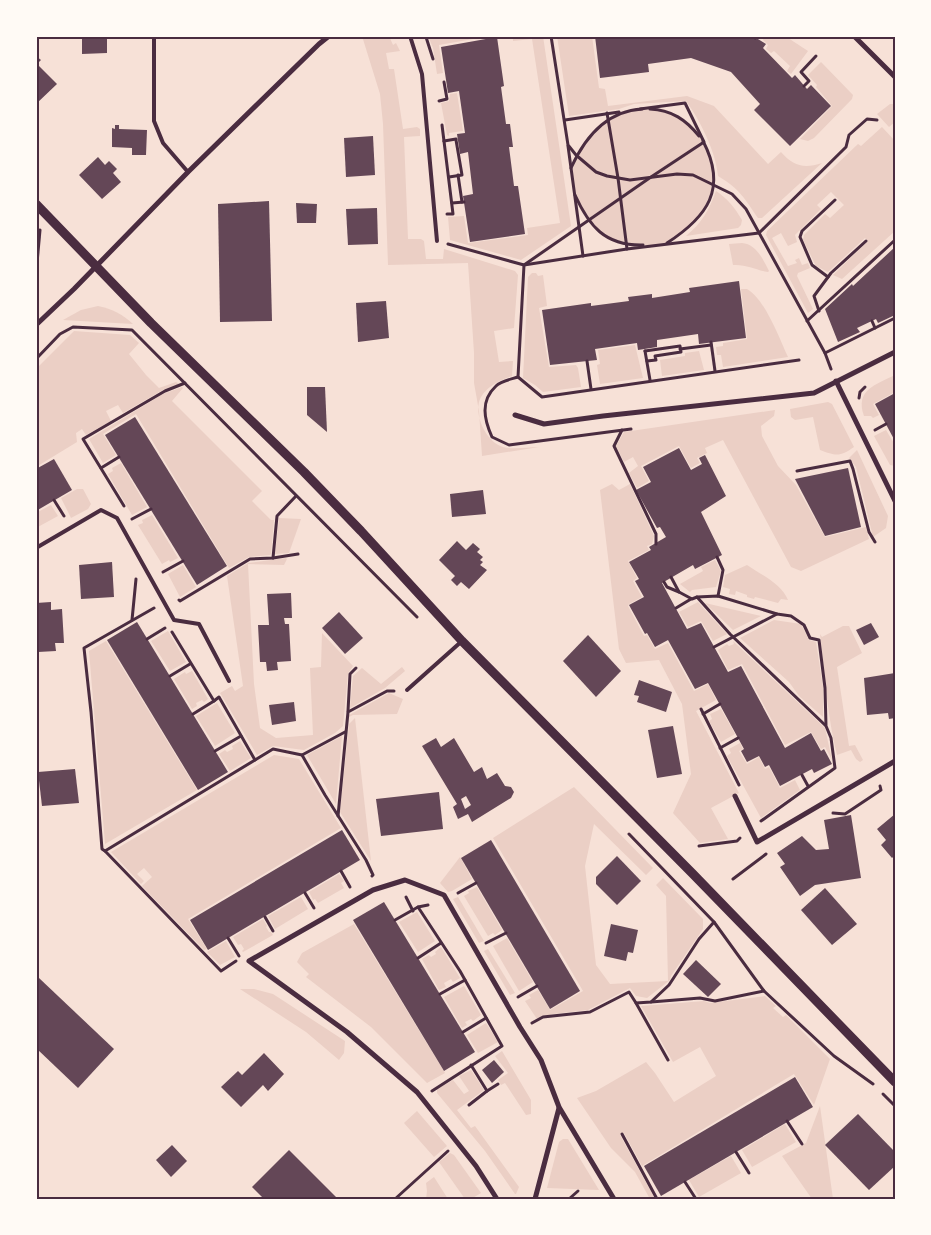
<svg xmlns="http://www.w3.org/2000/svg" width="931" height="1235" font-family="'PT Serif',serif">
<style>
.green{fill:#ebcfc5}
.building{fill:#644757;fill-rule:evenodd}
.lines{fill:none;stroke-linecap:round;stroke-linejoin:round}
.path{stroke:#4a2c40;stroke-width:3}
.service{stroke:#4a2c40;stroke-width:4}
.minor{stroke:#4a2c40;stroke-width:5}
.tertiary{stroke:#4a2c40;stroke-width:9}
.neatline{fill:none;stroke:#4a2c40;stroke-width:2}
</style>
<rect width="100%" height="100%" fill="#f7e1d7"/>
<g class="green">
<path d="M362 36H389L393 45 396 43 400 51 386 53 389 69H394L403 129 417 127 420 129V136L404 137 408 239H421L424 241 426 259H443L444 249 515 271 518 275 514 328 494 331 499 362 513 361 512 376C500 380 483 388 479 402 475 418 487 442 503 447 513 450 528 447 539 447L482 456 479 411 474 383V353L468 263 388 265 383 124 380 94Z"/>
<path d="M428 36H490L439 45 443 73 437 74 433 48Z"/>
<path d="M513 36H543L571 226 521 260 450 240 448 217 464 216 468 243 528 235 527 228 560 223 532 39 513 41Z"/>
<path d="M557 36H592L599 88 605 89 608 106 687 96 714 106 768 164 781 152C793 166 804 169 822 163L762 218H758C744 198 740 189 718 176 716 152 700 120 686 101L634 104 619 109 569 116Z"/>
<path d="M764 36H785L808 51 791 74 787 71 790 66 774 51 771 53 766 49 768 45 763 40Z"/>
<path d="M821 62 853 95 852 99 814 138 808 141 800 139 832 106 816 87 817 85 808 75Z"/>
<path d="M457 93 463 131 449 133V136L447 135 441 103 449 101 450 94Z"/>
<path d="M890 104H895V122L889 127 877 114Z"/>
<path d="M664 109 681 118 693 128 704 142 714 169V184L706 205 693 224 664 245H638L610 239 593 227 575 195 571 168 582 145 608 119 632 110Z"/>
<path d="M882 127 895 141V231L842 279 833 275 868 241 865 238 828 272 816 266 803 240 804 235 825 214 830 218 844 205 831 192 817 205 821 209 795 235 797 242 788 246 781 233 772 238 788 266 797 263 795 260 799 258 802 265 808 263 810 268 798 273 797 276 813 309 808 313 766 235 767 231 858 144 861 146Z"/>
<path d="M716 191C728 199 735 208 742 220L741 225 738 228 686 236C702 223 709 210 716 191Z"/>
<path d="M742 243C756 244 763 259 769 271L768 272C756 270 746 264 733 265L729 244Z"/>
<path d="M532 273H536L538 276 543 275 547 306 539 308 549 367 576 365 578 368 581 387 543 392 535 385 523 378 528 277Z"/>
<path d="M741 289H747C765 299 779 338 788 357L723 367 721 355H717L716 347 723 346V343L747 339Z"/>
<path d="M98 306C113 309 122 314 133 324L63 320 81 310Z"/>
<path d="M74 331 130 335 139 343 129 354 146 375 159 388 176 382 179 384 163 390 123 413 118 405 106 411 111 421 86 435 82 429 76 433 77 442 36 467V369Z"/>
<path d="M635 345 643 378 600 384 597 365 600 364 598 350Z"/>
<path d="M699 351 704 370 662 376 660 360 685 356V353Z"/>
<path d="M895 375V392L873 404 879 415 873 418 871 416H864C855 390 875 385 895 375Z"/>
<path d="M182 387 183 388 172 401 262 491 252 501 271 520H274L271 554 270 555 249 557 229 568 136 414 103 434 116 455 103 463 89 439 163 394Z"/>
<path d="M828 402 832 404 854 447C840 457 836 456 820 450L813 417 795 420 791 417 790 409Z"/>
<path d="M775 410 774 416 761 426 762 436 778 466 796 485 825 537 866 527 869 539 801 571 791 567 723 440 705 448 707 453 697 458 700 463 691 468 679 446 641 466 649 481 637 488 629 473 638 466 633 457 624 462 616 446 624 432Z"/>
<path d="M886 430 895 445V466L890 465 874 436Z"/>
<path d="M857 450 888 516 886 528 873 537 856 467 849 458Z"/>
<path d="M121 463 147 507 132 515 108 474 113 471 112 468Z"/>
<path d="M612 484 619 490 630 484 654 536 652 544 647 546 649 550 628 561 637 578 633 581 642 597 629 604 628 606 644 636 647 635 655 649 668 643 694 691 708 684 716 700 696 711 739 793 711 808 728 839 700 843 673 813 691 774 682 704 659 660 626 663 619 649 600 490Z"/>
<path d="M77 489H83L91 504 88 509 71 518 61 498Z"/>
<path d="M51 505 58 516 36 528V513Z"/>
<path d="M152 515 178 558 170 562 169 560 162 564 138 525 143 523 142 520Z"/>
<path d="M279 518 301 519 289 553 275 554Z"/>
<path d="M286 558 287 559 284 565 248 564 254 684 260 728 276 738 313 735 310 668 321 667 322 633 353 666 348 674 343 726 335 733 304 750 273 746 257 755 220 693 232 686 235 691 243 686 227 576 248 563Z"/>
<path d="M715 560 721 571 716 587 692 590 690 592 680 584 703 571 701 567Z"/>
<path d="M183 565 196 587 180 597 168 574Z"/>
<path d="M747 565C760 574 782 584 788 600L781 599 778 603 755 597 754 599 747 597V595L736 591 735 595 729 594 730 589 723 587 725 575Z"/>
<path d="M698 602 727 634 713 641 701 621 688 627 679 612Z"/>
<path d="M705 603 761 616 733 630Z"/>
<path d="M774 620 801 624 809 640 816 642 823 687V717L799 696 789 682 740 638Z"/>
<path d="M843 626H849L862 653 837 667 849 746 855 745 863 760 860 762 856 759 851 750 837 755C827 715 825 675 820 634L822 637Z"/>
<path d="M168 631 186 662 170 671 151 641Z"/>
<path d="M106 641 197 790 105 844 89 651Z"/>
<path d="M733 641 825 728 832 760 825 747 821 749 811 732 785 745 742 664 728 670 718 650 727 644 729 646 734 644Z"/>
<path d="M402 667 405 671 385 688 350 708 353 676 362 668 381 684Z"/>
<path d="M192 671 208 699 204 702 202 700 196 703 197 706 192 709 174 679 185 672 186 674Z"/>
<path d="M389 693 403 699 397 714 353 715 349 717V715Z"/>
<path d="M217 703 235 733 215 746 196 716Z"/>
<path d="M721 709 735 734 721 742 709 721 712 719 710 714Z"/>
<path d="M355 718 371 861 340 812 349 724Z"/>
<path d="M342 736 336 804 307 755Z"/>
<path d="M240 741 251 758 230 771 219 754 225 750 227 752 233 749 232 746Z"/>
<path d="M740 743 743 749 739 751 747 764 759 757 765 769 769 767 780 788 795 780 800 790 761 818 727 756 731 753 729 749Z"/>
<path d="M274 755 299 759 341 828 188 919 207 949 204 950 142 886 152 877 144 868 137 874 144 881 141 884 111 852Z"/>
<path d="M574 787 653 868 646 875 594 824 585 866 596 965 610 984 668 981 666 896 656 885 663 878 703 919V929L671 976 670 980 647 998 636 996 630 988 588 1010 553 1014 537 1019 525 1001 531 998 529 995 538 990 550 1010 583 991 493 838Z"/>
<path d="M460 857 472 879 452 891 448 892 440 883Z"/>
<path d="M339 874 344 881 341 883 344 888 318 903 315 899 313 900 309 892Z"/>
<path d="M477 887 502 930 495 935 493 933 488 936 464 896 469 893 468 891Z"/>
<path d="M301 897 308 909 275 929 268 916Z"/>
<path d="M458 897 484 941 479 943 453 899Z"/>
<path d="M417 912 435 941 418 952 399 922Z"/>
<path d="M263 919 267 926 266 927 269 932H271L273 935 243 952 242 951 244 949 241 944 238 945 233 937Z"/>
<path d="M354 924 445 1073 427 1083 371 1027 306 977 309 974 297 962 302 953Z"/>
<path d="M507 938 533 982 519 991 493 946Z"/>
<path d="M226 941 235 957 220 965 207 952Z"/>
<path d="M441 947 460 978 453 982 451 979 444 983 446 987 439 990 422 959 429 955 431 957 436 954 435 952Z"/>
<path d="M488 949 515 993 510 995 484 951Z"/>
<path d="M464 986 481 1015 473 1021 471 1019 465 1022 467 1025 462 1028 444 997Z"/>
<path d="M240 989H254L273 994 345 1041 344 1053 339 1060 306 1032Z"/>
<path d="M765 996 776 1006 773 1008 783 1017 786 1015 830 1059 814 1105 794 1074 642 1166 624 1133 620 1135 655 1199H650L635 1172 611 1148 577 1098 596 1091 646 1062 655 1073 674 1102 716 1076 700 1047 673 1062 641 1006 704 1001 710 1003Z"/>
<path d="M486 1023 498 1042 478 1053 467 1035Z"/>
<path d="M502 1051 531 1100V1114L526 1115 505 1083 501 1085 498 1080 508 1073 495 1056Z"/>
<path d="M471 1070 484 1090 457 1110 471 1128 475 1126 519 1187 516 1194H515L485 1151 437 1093V1089L453 1080 464 1094 469 1091 459 1076Z"/>
<path d="M820 1106 833 1199H812L782 1156 806 1143Z"/>
<path d="M417 1111 447 1146 434 1157 404 1123Z"/>
<path d="M785 1124 796 1142 752 1167 742 1150Z"/>
<path d="M563 1139H568L599 1190 547 1188 559 1142Z"/>
<path d="M450 1153 454 1155 481 1193 471 1199H465L439 1162Z"/>
<path d="M731 1156 741 1173 699 1197 689 1180Z"/>
<path d="M434 1177 448 1199H426L427 1191 426 1183Z"/>
</g>
<g class="building">
<path d="M82 36H107V53L82 54Z"/>
<path d="M595 36H753L766 44 763 48 792 78 795 75 807 89 811 85 831 106 790 146 754 110 760 104 731 72 691 58 648 64 649 72 600 78Z"/>
<path d="M497 37 504 86 501 87 506 124H510L513 147H509L514 186H518L525 234 470 242 463 196 473 194 468 152 460 154 457 134 465 133 459 91 448 93 441 47Z"/>
<path d="M36 56 41 60 37 64 57 84 36 104Z"/>
<path d="M115 125H119V129L147 130 146 155H132V148L112 147V128L115 129Z"/>
<path d="M373 136 375 175 346 177 344 138Z"/>
<path d="M98 157 105 165 109 161 117 169 113 173 121 182 102 199 79 175Z"/>
<path d="M269 201 272 321 220 322 218 204Z"/>
<path d="M296 203 317 204 316 223H297Z"/>
<path d="M377 208 378 244 348 245 346 209Z"/>
<path d="M895 247V315L878 323 876 319 857 328 860 332 838 342 825 309 852 284 853 286Z"/>
<path d="M739 281 746 338 699 344 698 334 657 340V347L638 350 637 343 595 349 597 360 550 365 542 310 591 303V306L629 301 628 297 652 294V298L690 292 689 288Z"/>
<path d="M386 301 389 338 358 342 356 303Z"/>
<path d="M307 387H325L327 432 307 415Z"/>
<path d="M895 393V441L875 404Z"/>
<path d="M135 417 227 566 197 585 105 435Z"/>
<path d="M679 448 691 470 702 464 699 458 705 455 726 496 701 512 722 555 695 569 693 565 662 583 687 629 701 623 728 672 741 666 785 748 811 733 821 751 824 749 832 764 814 773 812 769 780 786 769 765 765 767 759 756 747 762 741 751 744 749 708 683 695 689 668 640 655 647 647 633 645 634 629 605 644 597 635 581 639 579 629 562 651 550 649 547 666 537 660 527 657 528 636 490 651 482 643 467Z"/>
<path d="M54 459 72 490 36 511V469Z"/>
<path d="M848 468 861 527 825 536 795 479Z"/>
<path d="M483 490 486 514 452 517 450 494Z"/>
<path d="M457 541 466 550 473 543 480 549 477 552 483 557 480 560 483 562 480 565 487 570 469 589 461 582 457 586 451 580 455 576 439 560Z"/>
<path d="M112 562 114 597 81 599 79 565Z"/>
<path d="M291 593 292 618H284L285 624H289L291 661 277 662 278 670 267 671 266 662H260L258 625H269L267 594Z"/>
<path d="M51 602V610L62 609 64 643H55L56 651 38 652 36 645V603Z"/>
<path d="M339 612 363 638 345 654 322 628Z"/>
<path d="M137 622 228 772 198 790 107 640Z"/>
<path d="M871 623 879 637 864 645 856 630Z"/>
<path d="M588 635 621 671 596 697 563 661Z"/>
<path d="M895 673V718L889 719 888 713 867 715 864 678Z"/>
<path d="M639 680 672 692 666 712 637 702 639 696 634 695Z"/>
<path d="M294 702 296 721 272 725 269 705Z"/>
<path d="M673 726 682 774 657 778 648 730Z"/>
<path d="M436 738 441 747 454 738 474 772 482 767 487 779 497 773 505 786 511 787 514 792 511 798 472 822 468 814 458 819 453 807 457 804 422 746ZM466 796 471 805 465 809 461 799Z"/>
<path d="M75 769 79 803 42 806 38 772Z"/>
<path d="M439 792 443 829 381 836 376 799Z"/>
<path d="M895 814V855L892 858 881 845 886 840 877 829Z"/>
<path d="M851 815 861 878 815 885 800 896 780 867 785 864 777 853 802 836 816 850 829 849 824 820Z"/>
<path d="M342 830 360 860 208 950 190 920Z"/>
<path d="M491 840 580 991 550 1009 461 858Z"/>
<path d="M617 856 641 881 617 905 596 884V877Z"/>
<path d="M825 888 857 924 832 945 801 910Z"/>
<path d="M384 902 475 1052 444 1071 353 920Z"/>
<path d="M611 924 638 930 633 953 628 952 626 961 604 956Z"/>
<path d="M696 960 721 984 708 997 683 974Z"/>
<path d="M39 978 114 1049 78 1088 36 1048V981Z"/>
<path d="M264 1053 284 1074 268 1091 263 1085 241 1107 221 1087 238 1071 242 1075Z"/>
<path d="M494 1060 504 1072 492 1083 482 1070Z"/>
<path d="M795 1077 813 1107 661 1196 644 1166Z"/>
<path d="M858 1114 895 1152V1166L869 1190 825 1145Z"/>
<path d="M172 1145 187 1161 171 1177 156 1160Z"/>
<path d="M289 1150 338 1199H264L252 1187Z"/>
</g>
<g class="lines">
<g class="path">
<path d="M551 36 568 145 576 155 596 172 607 176 630 180 677 174 693 175 732 194 746 209 825 353 831 369"/>
<path d="M426 37 433 59"/>
<path d="M755 38 756 36"/>
<path d="M804 86 809 81 801 72 816 56"/>
<path d="M439 101 447 99 444 82"/>
<path d="M640 109 685 103 704 142 651 177 524 265 518 377 542 397 799 360"/>
<path d="M650 109C672 110 686 120 699 136"/>
<path d="M607 113 618 178 627 249"/>
<path d="M565 120 619 112"/>
<path d="M442 125 453 214H447"/>
<path d="M444 141 456 139"/>
<path d="M568 146 583 256"/>
<path d="M571 168C585 137 606 111 642 109"/>
<path d="M458 175 462 202"/>
<path d="M449 177 462 175 456 140"/>
<path d="M575 195C589 226 605 246 643 245"/>
<path d="M452 203 464 202"/>
<path d="M667 243C707 217 728 189 703 141"/>
<path d="M448 244 524 265 627 249 759 233 846 147 849 135 867 119 877 120"/>
<path d="M36 274 40 230"/>
<path d="M828 277 812 265 800 237 802 231 835 200"/>
<path d="M819 311 814 296 831 273 866 241"/>
<path d="M807 321 895 240"/>
<path d="M872 321 875 328"/>
<path d="M711 342 715 371"/>
<path d="M680 349 711 345"/>
<path d="M645 351 680 346 681 352 655 356 656 360 647 361"/>
<path d="M645 351 650 380"/>
<path d="M825 353 895 318"/>
<path d="M36 359 60 334 73 327 132 330 417 617"/>
<path d="M587 361 591 389"/>
<path d="M518 377C512 379 501 381 496 386 480 401 484 419 492 437L509 445 631 429"/>
<path d="M859 398 860 392 865 387"/>
<path d="M622 430 614 446 656 534V544"/>
<path d="M875 430 886 424"/>
<path d="M101 468 119 457"/>
<path d="M797 471 850 461 853 469 869 532 875 542"/>
<path d="M54 500 64 516"/>
<path d="M124 506 83 439 165 391 185 383"/>
<path d="M132 519 151 509"/>
<path d="M717 557 723 570 718 596"/>
<path d="M273 558 277 516 296 496"/>
<path d="M163 572 183 561"/>
<path d="M671 577 679 592 692 599 697 597 730 634 825 725"/>
<path d="M664 582 667 587 679 592"/>
<path d="M697 597 718 596 777 614 791 616 804 625 810 638 819 640 825 688 826 726 831 738 835 768 761 821"/>
<path d="M179 600 180 601 250 559 273 558 298 554"/>
<path d="M676 608 691 599"/>
<path d="M132 620 136 579"/>
<path d="M172 632 214 701 219 697 255 760 273 749 302 755 325 795 366 860 373 875 372 876"/>
<path d="M147 639 165 628"/>
<path d="M714 647 777 614"/>
<path d="M170 676 190 664"/>
<path d="M701 709 739 785"/>
<path d="M348 711 350 674 356 668"/>
<path d="M193 714 214 701"/>
<path d="M703 714 720 704"/>
<path d="M720 748 738 738"/>
<path d="M215 751 241 736"/>
<path d="M302 755 345 732"/>
<path d="M802 775 808 786"/>
<path d="M833 813 845 814 881 790 880 786"/>
<path d="M338 816 348 712 387 691H394"/>
<path d="M629 834 714 922 764 991 834 1056 873 1084"/>
<path d="M699 846 737 841 740 838"/>
<path d="M105 851 102 849 91 712 84 648 154 608"/>
<path d="M341 871 350 887"/>
<path d="M733 879 766 854"/>
<path d="M305 893 314 908"/>
<path d="M458 893 476 883"/>
<path d="M406 897 413 911"/>
<path d="M428 905 418 907 460 971 502 1046 432 1091"/>
<path d="M265 917 273 931"/>
<path d="M395 920 418 907"/>
<path d="M228 938 239 956"/>
<path d="M486 943 506 933"/>
<path d="M418 958 441 943"/>
<path d="M236 961 221 971 105 851 255 760"/>
<path d="M440 994 465 980"/>
<path d="M518 997 537 986"/>
<path d="M651 1002 700 998 715 1001 764 991"/>
<path d="M636 1003 668 1060"/>
<path d="M532 1023 543 1017 590 1012 629 992 636 1003 651 1002 669 985 699 939 714 922"/>
<path d="M463 1032 486 1018"/>
<path d="M487 1091 498 1084"/>
<path d="M883 1094 895 1106"/>
<path d="M469 1105 487 1091 471 1065"/>
<path d="M787 1121 802 1144"/>
<path d="M622 1134 657 1199"/>
<path d="M736 1152 749 1173"/>
<path d="M685 1182 696 1199"/>
<path d="M395 1199 448 1151"/>
<path d="M569 1199 578 1191"/>
</g>
<g class="service">
<path d="M154 36V121L163 143 188 172"/>
<path d="M410 36 422 74 437 241"/>
<path d="M36 548 101 510 117 518 174 620 199 624 229 681"/>
<path d="M407 690 462 641"/>
</g>
<g class="minor">
<path d="M854 36 895 77"/>
<path d="M36 325 74 289 188 172 319 44 329 36"/>
<path d="M836 381 895 501"/>
<path d="M515 415 544 424 603 416 814 393 895 352"/>
<path d="M735 796 757 842 895 761"/>
<path d="M497 1199 476 1166 417 1092 347 1032 249 961 373 890 405 880 444 895 520 1027 541 1060 559 1107 614 1199"/>
<path d="M535 1199 559 1108"/>
</g>
<path class="tertiary" d="M36 204 151 323 304 472 361 531 462 641 692 873 895 1082"/>
</g>
<rect width="931" height="1235" fill="none" stroke="#fffaf5" stroke-width="75"/>
<rect x="38" y="38" width="856" height="1160" class="neatline"/>
</svg>
